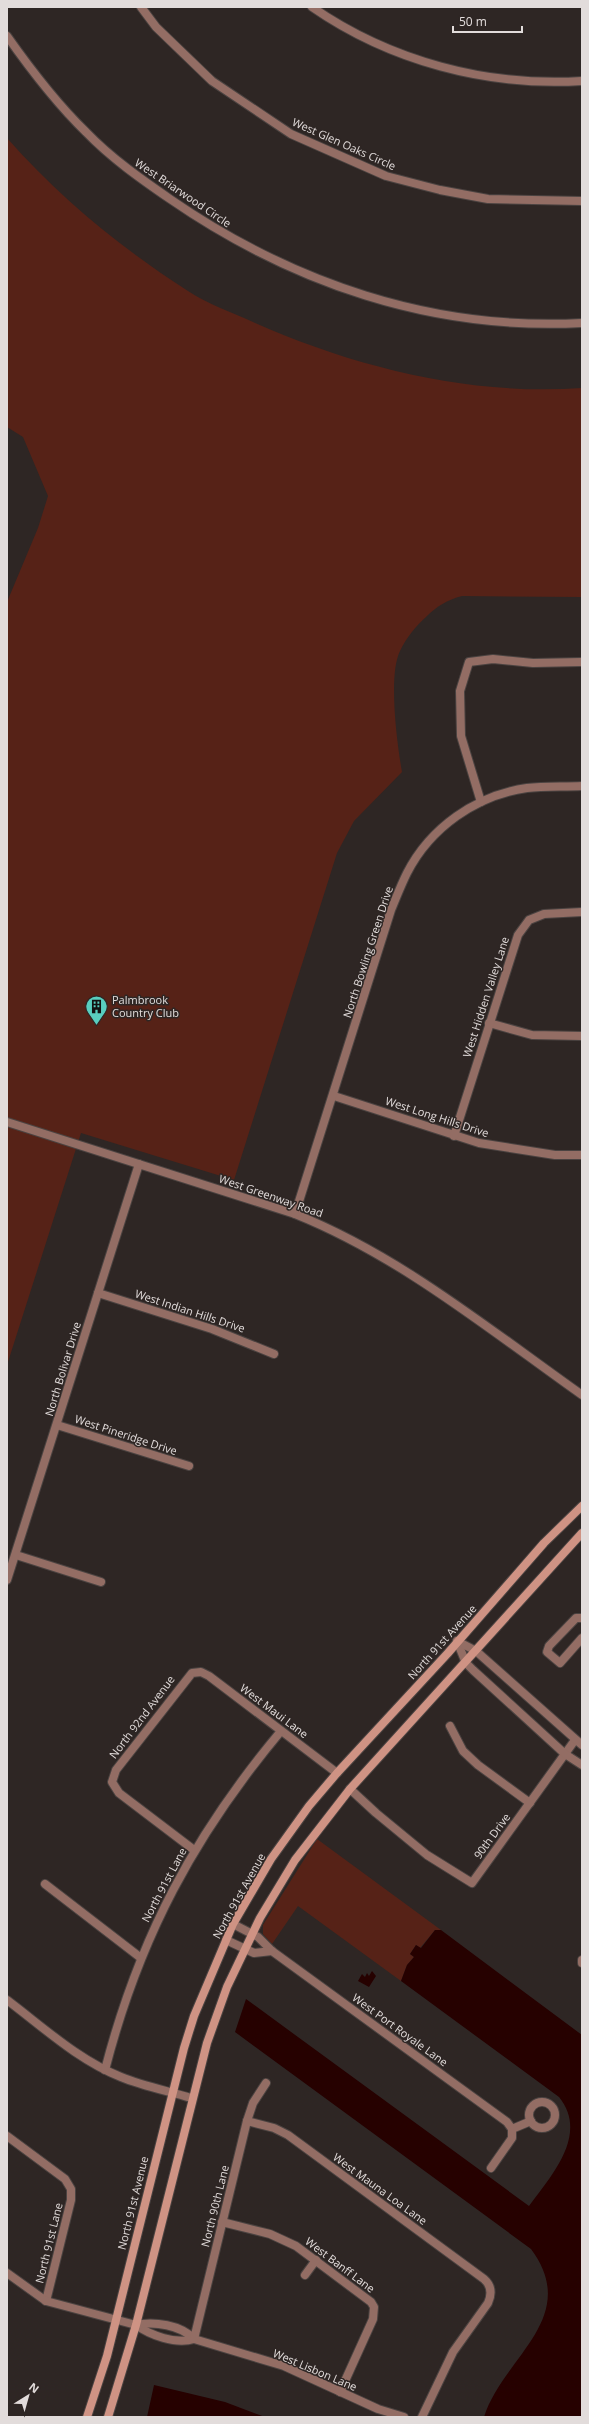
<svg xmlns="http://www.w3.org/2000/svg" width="589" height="2424" font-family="'Open Sans',sans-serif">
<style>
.green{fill:#562217}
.water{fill:#260100}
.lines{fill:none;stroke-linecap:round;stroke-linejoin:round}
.minor-casing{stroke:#4b4341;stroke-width:10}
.tertiary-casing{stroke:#4b4341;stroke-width:10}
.secondary-casing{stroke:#4b4341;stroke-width:10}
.minor{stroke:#936d64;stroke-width:8}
.tertiary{stroke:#936d64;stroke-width:8}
.secondary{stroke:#cf9384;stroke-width:8}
.labels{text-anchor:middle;stroke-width:3;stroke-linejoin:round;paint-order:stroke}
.street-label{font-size:11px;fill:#e2dcdb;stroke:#2e2624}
.poi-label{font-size:11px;fill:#e2dcdb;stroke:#2e2624;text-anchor:start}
</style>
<rect width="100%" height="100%" fill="#2e2624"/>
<g class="green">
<path d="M7 138C60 198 121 248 188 291 208 304 231 312 253 322 354 367 470 396 582 388V597L462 596C447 600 437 606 426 617 416 626 406 638 400 651 388 675 397 744 402 772L354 821 337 853 234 1180 81 1133 7 1365V602L38 528 48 496 23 437 7 427Z"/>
<path d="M317 1839 441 1930H435L420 1948 416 1945 410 1954 414 1957 407 1965 401 1981 298 1906 272 1944 263 1934V1925Z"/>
</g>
<g class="water">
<path d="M435 1930H441L582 2035V2417H484C503 2357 582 2318 531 2249L235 2032 246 1999 529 2206C552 2175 589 2134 559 2097L401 1981 407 1965 414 1957 410 1954 416 1945 421 1948Z"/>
<path d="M372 1971 376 1976 369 1987 358 1981 362 1974 365 1977 367 1973 369 1976Z"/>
<path d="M154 2385 225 2402 265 2417H147Z"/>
</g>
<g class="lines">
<defs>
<g id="minor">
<path d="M141 7 156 27 212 81 291 134 386 176 440 190 488 199 582 201"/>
<path d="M312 7C390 61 487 87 582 81"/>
<path d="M7 36C31 70 56 103 86 132 111 158 141 179 170 199 292 283 432 331 582 323"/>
<path d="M481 802 461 736 460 691 469 662 493 659 533 663 582 662"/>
<path d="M489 1023 532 1035 582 1036"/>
<path d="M334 1096 479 1143 555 1155H582"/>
<path d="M454 1136 518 935 529 920 544 914 582 912"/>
<path d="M98 1293 212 1329 274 1354"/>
<path d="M57 1425 189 1466"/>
<path d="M16 1555 101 1582"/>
<path d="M7 1580 139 1164"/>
<path d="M582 1618H576L549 1646 547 1652 560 1663 582 1638"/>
<path d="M450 1726 463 1751 478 1765 530 1803"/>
<path d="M350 1789 376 1813 427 1855 472 1883 575 1740"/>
<path d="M194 1850 119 1793 112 1782 116 1770 192 1673 201 1672 209 1676 337 1773"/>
<path d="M45 1884 141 1958"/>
<path d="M233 1924 258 1937 272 1951 507 2122 512 2129"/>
<path d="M226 1940 254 1953 272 1951"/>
<path d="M582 1960V1963"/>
<path d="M7 2000C43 2027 78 2060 121 2077 143 2086 168 2091 191 2098"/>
<path d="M105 2070C139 1938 194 1835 281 1731"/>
<circle cx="542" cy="2115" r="13"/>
<path d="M247 2121 274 2128 288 2135 484 2279C492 2286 492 2294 488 2303L453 2352 422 2417"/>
<path d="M7 2136 65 2179 71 2189V2200L46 2301"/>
<path d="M491 2168 512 2138V2129L531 2121"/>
<path d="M222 2222 270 2234 296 2246 371 2302 374 2307 373 2319 340 2392"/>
<path d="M7 2273 46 2301 136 2325C150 2335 176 2345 194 2339"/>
<path d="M305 2275 316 2260"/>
<path d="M136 2325C154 2321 181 2325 194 2339L284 2366 378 2409 404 2417"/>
<path d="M194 2339 247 2121 253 2103 266 2083"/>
</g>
<g id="tertiary">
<path d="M7 1122 295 1214C400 1256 490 1330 582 1395"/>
<path d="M295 1214 391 910C396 898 401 885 407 873 430 828 476 795 527 788 545 786 564 787 582 786"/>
<path d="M457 1641 466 1663 473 1670 565 1754 582 1765"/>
<path d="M457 1641 476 1651 582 1745"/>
</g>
<g id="secondary">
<path d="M87 2417 107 2356 184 2048 194 2016 233 1924 271 1859 309 1806 337 1773 448 1653 544 1543 582 1506"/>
<path d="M108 2417 136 2325 207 2043 227 1987 260 1918 295 1860 350 1789 582 1533"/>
</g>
</defs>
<use href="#minor" class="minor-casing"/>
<use href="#tertiary" class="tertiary-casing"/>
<use href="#secondary" class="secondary-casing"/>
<use href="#minor" class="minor"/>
<use href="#tertiary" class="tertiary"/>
<use href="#secondary" class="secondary"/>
</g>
<defs>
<symbol id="building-pin" viewBox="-11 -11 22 30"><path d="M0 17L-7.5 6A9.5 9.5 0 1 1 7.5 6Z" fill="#59cebf" stroke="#2e2624"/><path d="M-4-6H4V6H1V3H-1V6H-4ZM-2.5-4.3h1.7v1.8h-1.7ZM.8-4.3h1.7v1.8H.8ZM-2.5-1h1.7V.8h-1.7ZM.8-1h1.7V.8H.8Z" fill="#111"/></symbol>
</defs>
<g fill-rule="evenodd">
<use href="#building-pin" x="84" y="994" width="25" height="34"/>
</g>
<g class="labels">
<g class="street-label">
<text transform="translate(344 144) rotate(24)" y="4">West Glen Oaks Circle</text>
<text transform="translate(183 193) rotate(34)" y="4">West Briarwood Circle</text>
<text transform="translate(368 952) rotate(-72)" y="4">North Bowling Green Drive</text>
<text transform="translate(486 997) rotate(-72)" y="4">West Hidden Valley Lane</text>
<text transform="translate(437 1117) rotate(18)" y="4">West Long Hills Drive</text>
<text transform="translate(271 1196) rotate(19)" y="4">West Greenway Road</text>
<text transform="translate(190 1311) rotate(18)" y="4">West Indian Hills Drive</text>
<text transform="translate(63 1369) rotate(-73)" y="4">North Bolivar Drive</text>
<text transform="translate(126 1435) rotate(18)" y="4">West Pineridge Drive</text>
<text transform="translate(442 1642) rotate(-48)" y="4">North 91st Avenue</text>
<text transform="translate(274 1711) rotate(37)" y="4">West Maui Lane</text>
<text transform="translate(142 1717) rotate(-53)" y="4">North 92nd Avenue</text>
<text transform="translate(492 1836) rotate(-54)" y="4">90th Drive</text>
<text transform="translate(164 1885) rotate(-62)" y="4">North 91st Lane</text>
<text transform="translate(239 1896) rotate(-61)" y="4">North 91st Avenue</text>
<text transform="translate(400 2030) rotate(36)" y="4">West Port Royale Lane</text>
<text transform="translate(380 2189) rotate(36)" y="4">West Mauna Loa Lane</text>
<text transform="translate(133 2203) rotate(-76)" y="4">North 91st Avenue</text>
<text transform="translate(215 2206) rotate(-76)" y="4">North 90th Lane</text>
<text transform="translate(49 2243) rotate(-76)" y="4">North 91st Lane</text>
<text transform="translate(340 2265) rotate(37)" y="4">West Banff Lane</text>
<text transform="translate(315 2370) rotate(23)" y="4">West Lisbon Lane</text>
</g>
<g class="poi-label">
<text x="112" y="1004">Palmbrook<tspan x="112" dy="13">Country Club</tspan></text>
</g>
</g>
<rect width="589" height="2424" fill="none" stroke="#e2dcdb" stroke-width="16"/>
<g transform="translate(28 2396) rotate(37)" stroke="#2e2624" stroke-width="3" paint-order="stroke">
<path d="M0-3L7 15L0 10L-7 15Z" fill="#e2dcdb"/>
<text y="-6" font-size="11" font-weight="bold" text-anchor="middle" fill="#e2dcdb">N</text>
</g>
<path d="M453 26v6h69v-6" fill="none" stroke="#e2dcdb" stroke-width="2"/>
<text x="459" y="26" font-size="12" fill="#e2dcdb" stroke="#2e2624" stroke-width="3" paint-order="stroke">50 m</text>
</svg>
